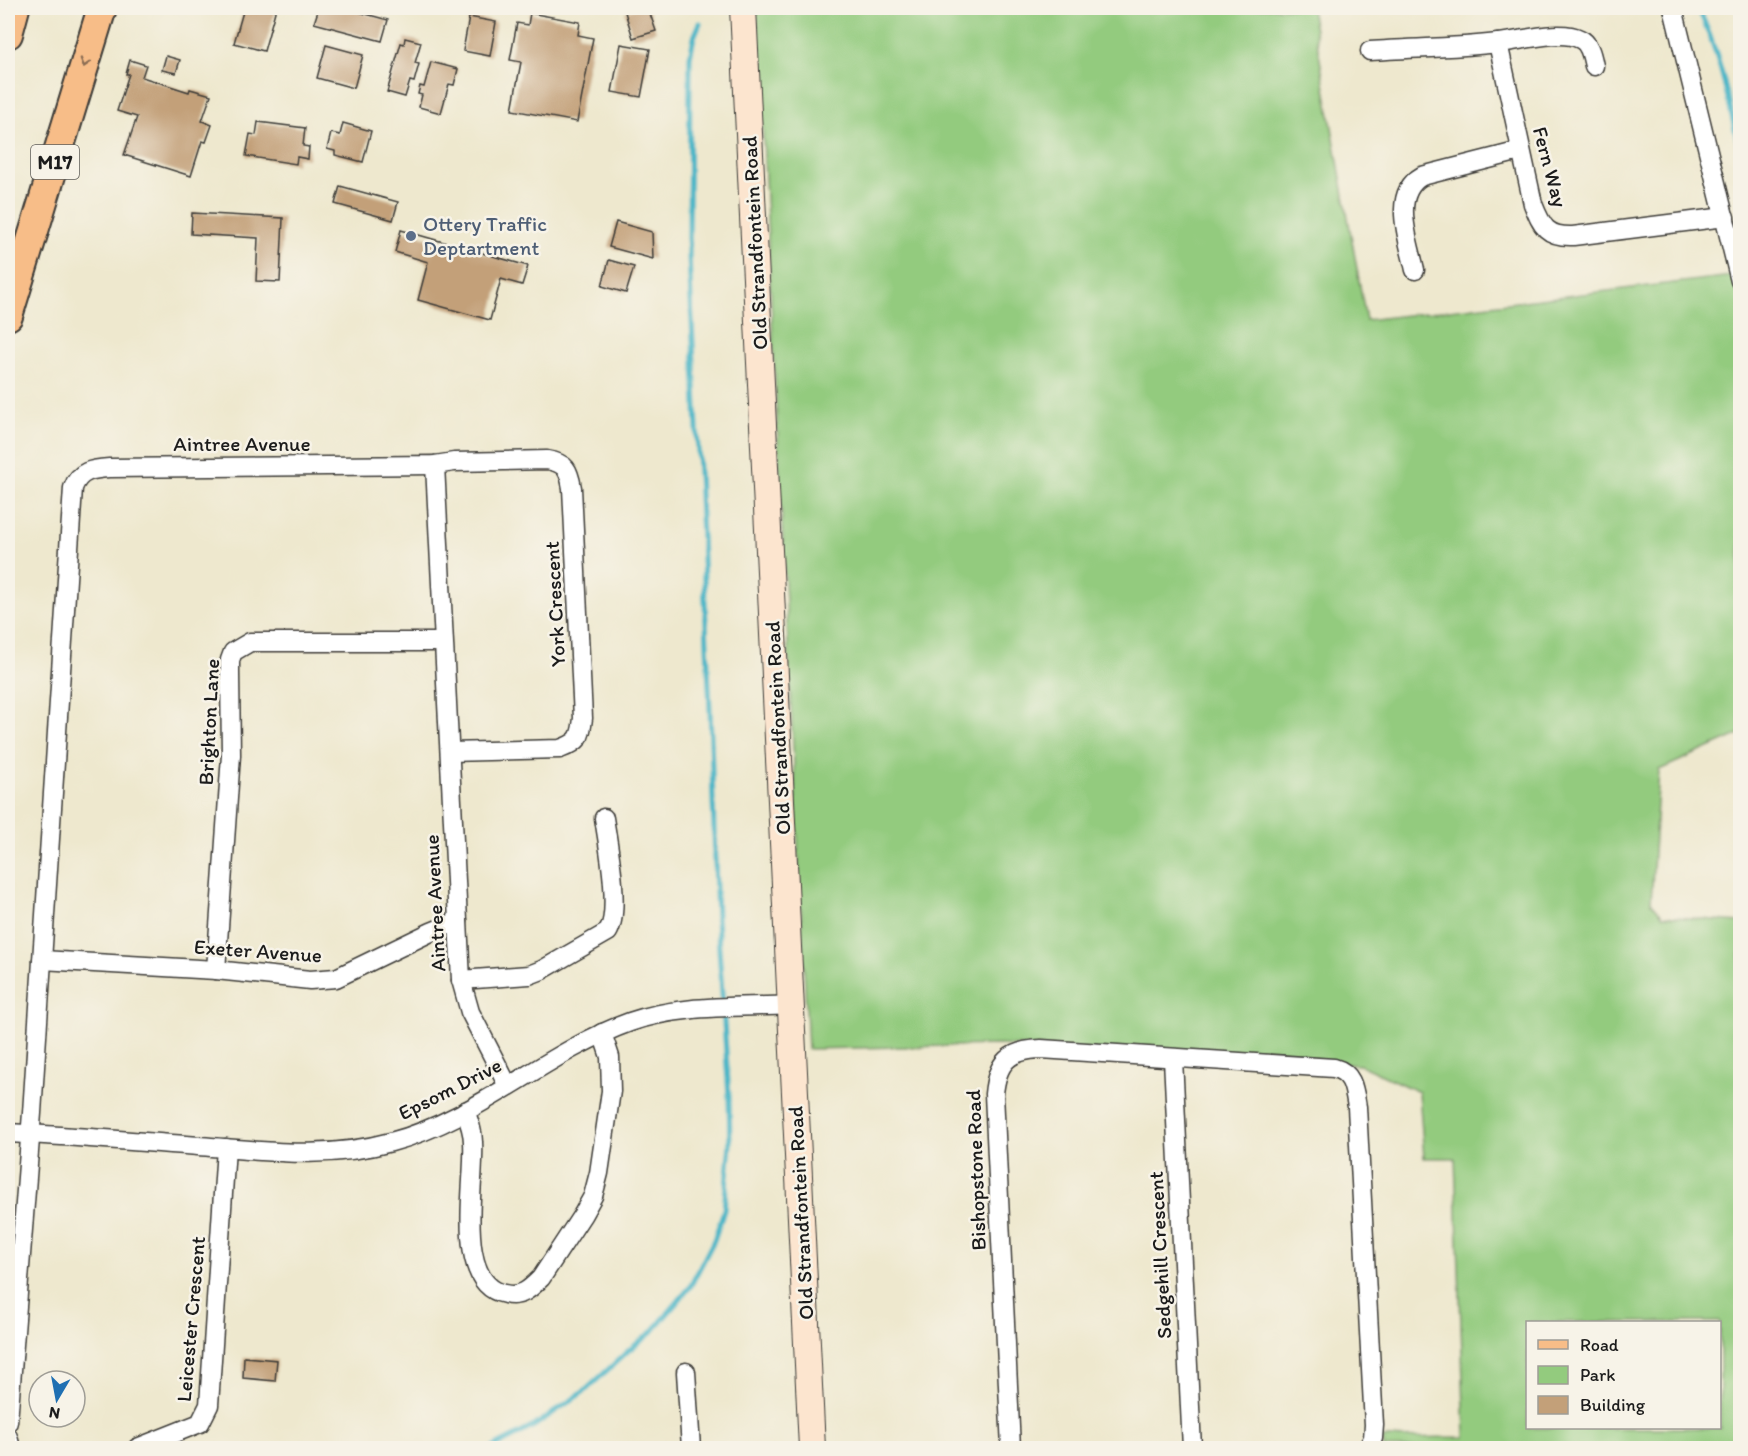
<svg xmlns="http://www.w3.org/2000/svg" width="1748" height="1456" font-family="Itim,sans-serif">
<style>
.green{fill:#93cb7e;stroke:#58744d;stroke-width:1.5;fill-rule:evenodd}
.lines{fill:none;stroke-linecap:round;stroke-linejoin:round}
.stream{stroke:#4ab6c7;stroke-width:5}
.building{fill:#c3a079}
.street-casing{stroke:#3c3b37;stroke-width:21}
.secondary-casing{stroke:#3c3b37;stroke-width:28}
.primary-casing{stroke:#3c3b37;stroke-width:32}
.street{stroke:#fff;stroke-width:18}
.secondary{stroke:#fce5cf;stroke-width:26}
.primary{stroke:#f7bd88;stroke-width:28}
.oneway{stroke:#8a6c52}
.service-dot{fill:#5c6f8a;stroke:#f7f3e8;stroke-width:2}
.labels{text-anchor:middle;stroke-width:5;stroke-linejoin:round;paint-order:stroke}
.shield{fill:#f7f3e8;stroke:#5e5c59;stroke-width:1.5}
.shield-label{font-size:20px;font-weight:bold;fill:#1c1c1c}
.street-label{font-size:21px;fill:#1c1c1c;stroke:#f7f3e8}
.service-label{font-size:21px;fill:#4e5e75;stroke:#f7f3e8;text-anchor:start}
</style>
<rect width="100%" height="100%" fill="#f7f3e8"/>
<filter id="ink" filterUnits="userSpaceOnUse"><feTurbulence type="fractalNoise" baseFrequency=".0167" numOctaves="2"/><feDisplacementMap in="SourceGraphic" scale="12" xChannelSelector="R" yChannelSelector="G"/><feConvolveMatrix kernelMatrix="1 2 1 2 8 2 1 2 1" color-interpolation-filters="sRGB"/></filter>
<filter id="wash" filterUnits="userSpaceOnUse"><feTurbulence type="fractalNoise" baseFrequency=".008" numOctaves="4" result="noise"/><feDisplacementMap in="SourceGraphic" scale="24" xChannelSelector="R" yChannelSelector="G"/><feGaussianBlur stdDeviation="1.35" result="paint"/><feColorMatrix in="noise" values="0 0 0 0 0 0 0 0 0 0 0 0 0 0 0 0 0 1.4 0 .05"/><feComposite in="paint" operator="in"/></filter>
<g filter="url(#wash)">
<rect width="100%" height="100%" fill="#eee8ce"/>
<path class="green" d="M763 8H1311L1366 320 1740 275V734L1659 770 1651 902 1663 916 1740 922V1448H1384L1383 1438 1465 1437 1455 1158H1424L1419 1092 1360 1065 999 1045 808 1049 757 15ZM1528 1322H1720V1428H1528Z"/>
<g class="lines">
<g class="stream">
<path d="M1698 8C1720 53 1729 103 1740 152"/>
<path d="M492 1448 534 1426 586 1390 629 1350 652 1332 690 1287 714 1240 724 1210 730 1144 729 1096 717 919 710 709 689 256 690 57 694 37 700 23"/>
</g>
</g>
<g id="blocks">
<g class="building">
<path d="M244 8H276L264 51 234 43Z"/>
<path d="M319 8H351V10L388 20 382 41 314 23Z"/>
<path d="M639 8H648L656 31 633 38 625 12Z"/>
<path d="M530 13 580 22 578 35 593 38 577 122 512 110 521 62 510 60 517 23 528 25Z"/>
<path d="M469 17 496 22 490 56 463 51Z"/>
<path d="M405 38 421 42 415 63 419 64 414 82 410 81 405 97 387 92 401 43 404 44Z"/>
<path d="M621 44 650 49 641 97 612 92Z"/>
<path d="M326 45 363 55 354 88 317 78Z"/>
<path d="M166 56 180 60 176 73 162 70Z"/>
<path d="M130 60 146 65 142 77 189 92 190 89 211 95 202 121 212 125 206 142 202 141 191 176 124 155 137 117 117 111 129 74H126Z"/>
<path d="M431 62 458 69 454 85 449 84 441 113 419 107 422 95 418 94 420 86 424 87Z"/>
<path d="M258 122 305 128 303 146 309 147 308 159 297 157 296 164 246 156 250 134 256 135Z"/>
<path d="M343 123 371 131 363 162 335 155V151L327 149 331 133 340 135Z"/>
<path d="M340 186 398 202 393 220 335 204Z"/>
<path d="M192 213 283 218 280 282 256 281 258 238 191 234Z"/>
<path d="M616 222 652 232 653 259 609 247Z"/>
<path d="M401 230 528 266 522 285 501 279 490 320 418 300 428 262 395 252Z"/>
<path d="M609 260 634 267 626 293 602 286Z"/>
<path d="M244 1357 277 1360 275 1381 243 1378Z"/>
</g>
</g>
</g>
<g filter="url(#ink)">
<use href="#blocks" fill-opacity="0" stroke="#3c3b37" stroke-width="1.5"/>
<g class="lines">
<defs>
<g id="street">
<path d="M1673 8 1740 281"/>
<path d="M1498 43 1533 204C1542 227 1547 237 1573 236L1725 217"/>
<path d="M1370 51C1413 48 1456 48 1498 43 1520 41 1561 29 1580 39 1590 43 1592 57 1594 66"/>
<path d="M1415 270C1409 241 1390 194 1422 176L1520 151"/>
<path d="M435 465 461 980 470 1012 508 1086"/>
<path d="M42 960 216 970 310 980 336 978 431 932 458 921"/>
<path d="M216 970 231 755 230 673V660L233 652 250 642H443"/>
<path d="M461 980 529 975 542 970 608 932C621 911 608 844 604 818"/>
<path d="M1173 1059 1192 1448"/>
<path d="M465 1111C469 1121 473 1131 473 1142 476 1181 453 1284 505 1294 521 1298 530 1289 541 1278L583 1214 593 1196 599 1173 611 1091 610 1057 602 1033"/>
<path d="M8 1133C75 1136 143 1142 211 1147 274 1152 329 1159 391 1142 478 1119 546 1052 630 1022 681 1004 737 1008 791 1005"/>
<path d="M686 1372 691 1448"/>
<path d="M8 1422 32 1113 73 488C79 471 92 469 109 468L435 465 454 462 547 460C566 463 569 470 572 488L583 718C581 738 579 742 560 749L450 752"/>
<path d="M8 1437 11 1448"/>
<path d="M137 1448 200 1423 209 1405 226 1148"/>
<path d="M1011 1448 994 1094C997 1062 1009 1050 1041 1049L1334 1068C1353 1073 1354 1089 1357 1107L1374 1425 1373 1438 1368 1448"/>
</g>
<path id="secondary" d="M743 8 812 1448"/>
<g id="primary">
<path d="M8 34 15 8"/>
<path d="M8 316 102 8"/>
</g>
</defs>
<use href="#street" class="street-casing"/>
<use href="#secondary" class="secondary-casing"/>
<use href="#primary" class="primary-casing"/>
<use href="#street" class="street"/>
<use href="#secondary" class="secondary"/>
<use href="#primary" class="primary"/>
</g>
<defs><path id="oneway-chevron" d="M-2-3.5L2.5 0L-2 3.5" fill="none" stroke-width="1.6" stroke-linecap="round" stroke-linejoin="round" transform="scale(1.5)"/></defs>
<use class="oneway" href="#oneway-chevron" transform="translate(85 63) rotate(107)"/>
</g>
<circle class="service-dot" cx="411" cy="236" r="6"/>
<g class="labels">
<rect class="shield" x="31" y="145" width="48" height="34" rx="4.5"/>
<g class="shield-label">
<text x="55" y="169">M17</text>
</g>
<g class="street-label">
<text transform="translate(1550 167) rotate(75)" y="7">Fern Way</text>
<text transform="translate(755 243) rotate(-93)" y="7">Old Strandfontein Road</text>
<text x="242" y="451">Aintree Avenue</text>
<text transform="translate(555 604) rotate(-93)" y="7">York Crescent</text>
<text transform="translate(209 722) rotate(-87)" y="7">Brighton Lane</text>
<text transform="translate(778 728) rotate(-93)" y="7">Old Strandfontein Road</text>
<text transform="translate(435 903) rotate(-93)" y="7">Aintree Avenue</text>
<text transform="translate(258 951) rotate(4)" y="7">Exeter Avenue</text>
<text transform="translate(450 1089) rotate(-27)" y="7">Epsom Drive</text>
<text transform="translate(976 1170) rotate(-92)" y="7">Bishopstone Road</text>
<text transform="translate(801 1213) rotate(-93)" y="7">Old Strandfontein Road</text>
<text transform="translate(1160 1255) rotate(-93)" y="7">Sedgehill Crescent</text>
<text transform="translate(191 1319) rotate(-85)" y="7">Leicester Crescent</text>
</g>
<g class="service-label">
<text x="423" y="231">Ottery Traffic<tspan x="423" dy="24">Deptartment</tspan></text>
</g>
</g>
<rect width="1748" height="1456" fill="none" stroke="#f7f3e8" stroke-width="30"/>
<rect x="1526" y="1321" width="195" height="108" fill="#f7f3e8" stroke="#9f9d96" stroke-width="1.5"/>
<rect x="1538" y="1340" width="30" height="9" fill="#f7bd88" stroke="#9f9d96" stroke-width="1.5"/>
<text x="1580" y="1351" font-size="18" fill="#1c1c1c">Road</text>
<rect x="1538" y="1366" width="30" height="18" fill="#93cb7e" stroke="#9f9d96" stroke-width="1.5"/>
<text x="1580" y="1381" font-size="18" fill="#1c1c1c">Park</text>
<rect x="1538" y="1396" width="30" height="18" fill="#c3a079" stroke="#9f9d96" stroke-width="1.5"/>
<text x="1580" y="1411" font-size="18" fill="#1c1c1c">Building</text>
<g transform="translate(57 1399) rotate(190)"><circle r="28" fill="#f7f3e8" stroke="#9f9d96" stroke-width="1.5"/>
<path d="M0-4.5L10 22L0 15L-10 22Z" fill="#1f6fb2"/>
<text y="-9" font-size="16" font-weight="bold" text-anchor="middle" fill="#1c1c1c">N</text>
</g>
</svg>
